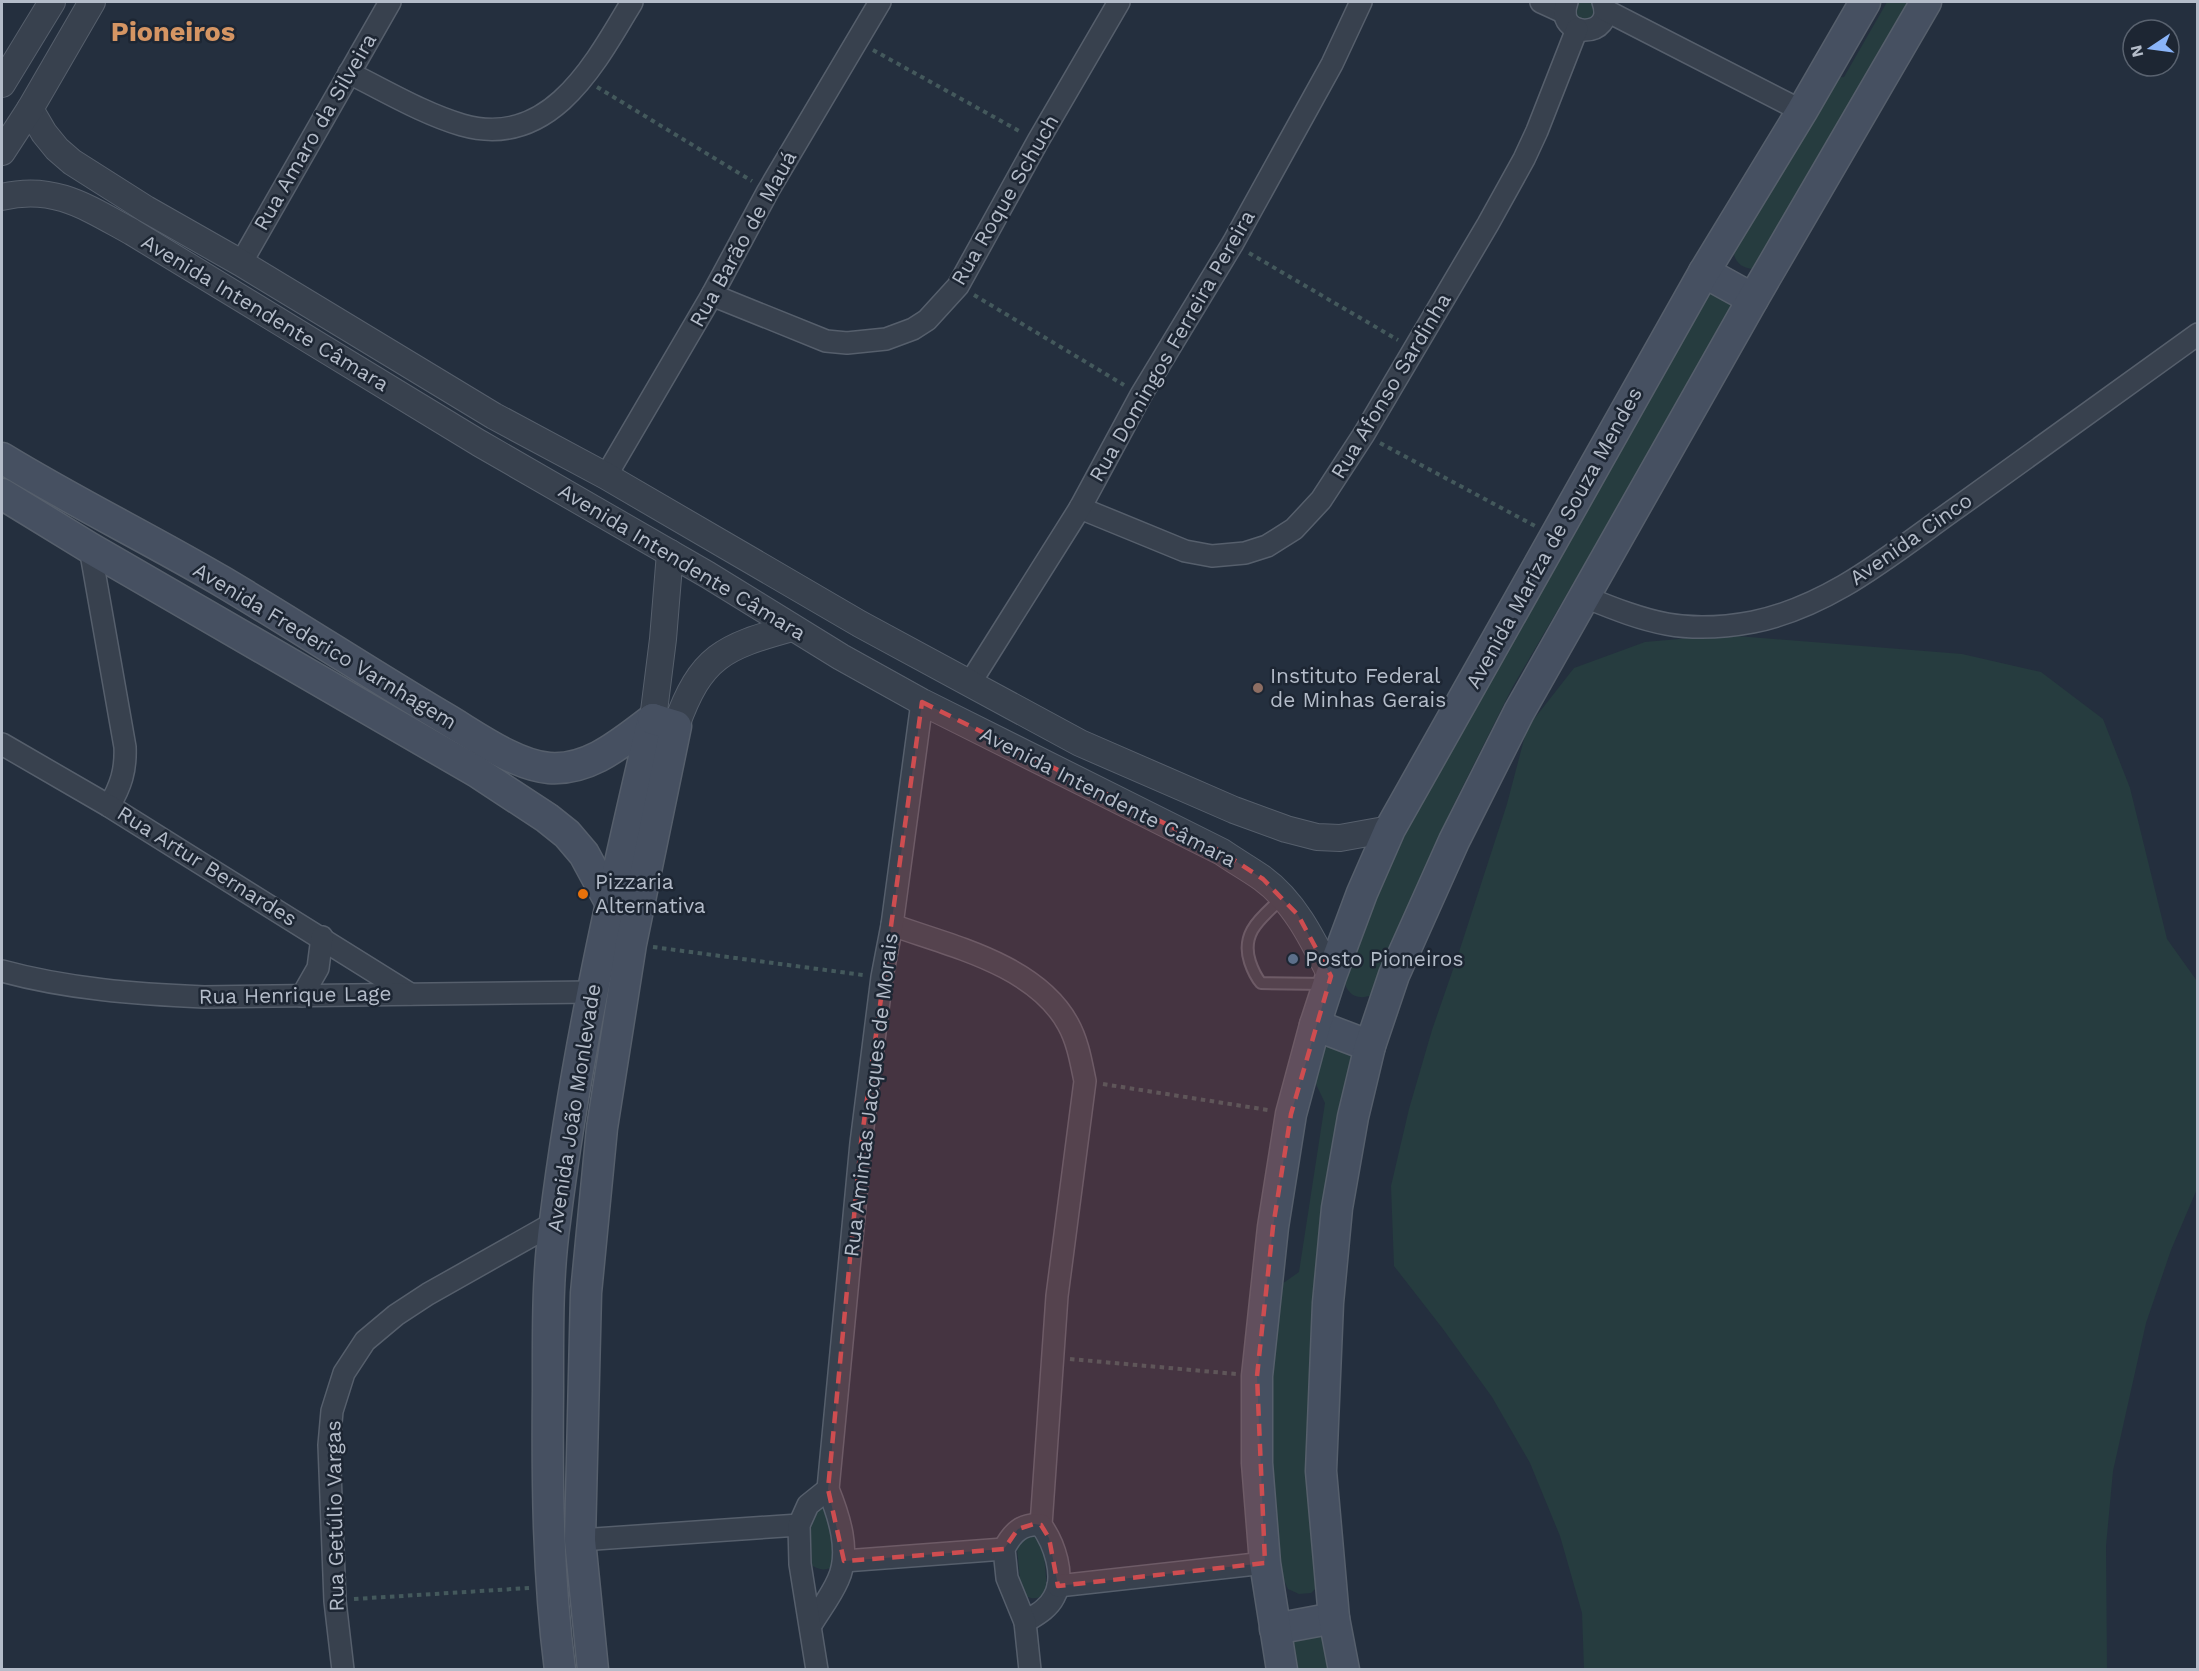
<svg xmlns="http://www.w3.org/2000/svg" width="2199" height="1671" font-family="'Work Sans',sans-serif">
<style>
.grass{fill:#263c3f}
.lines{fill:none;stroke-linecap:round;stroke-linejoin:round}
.service-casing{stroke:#565f6c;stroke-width:14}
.minor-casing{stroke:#565f6c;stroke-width:24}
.tertiary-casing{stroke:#565f6c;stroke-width:28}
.secondary-casing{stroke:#565f6c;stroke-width:33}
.path{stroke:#44595c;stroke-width:4;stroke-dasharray:4.5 4.5;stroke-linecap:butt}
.service{stroke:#38414e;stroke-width:10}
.minor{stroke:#38414e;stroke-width:21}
.tertiary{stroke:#38414e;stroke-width:26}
.secondary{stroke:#465061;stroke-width:30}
.marked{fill:#ce4d50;fill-opacity:0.2;stroke:#ce4d50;stroke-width:4.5;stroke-dasharray:12 8;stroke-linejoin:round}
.education-dot{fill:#8d6e63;stroke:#1d2633;stroke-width:2}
.food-dot{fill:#e8710a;stroke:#1d2633;stroke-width:2}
.service-dot{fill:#5c6f8a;stroke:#1d2633;stroke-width:2}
.labels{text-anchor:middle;stroke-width:5;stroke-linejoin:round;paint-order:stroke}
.street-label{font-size:21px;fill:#b4bcc9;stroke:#1d2633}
.poi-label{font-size:21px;fill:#b4bcc9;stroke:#1d2633;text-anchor:start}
.district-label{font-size:27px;font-weight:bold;fill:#d59563;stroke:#1d2633}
</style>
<rect width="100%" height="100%" fill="#242f3e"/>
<g class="grass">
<path d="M1570 2H1593L1595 14 1585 24 1567 8Z"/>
<path d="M1887 2H1911L1755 269C1742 269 1734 262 1733 249L1830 78 1844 77Z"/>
<path d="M1713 291 1736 305 1512 688 1451 810 1372 995C1357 1001 1346 994 1344 979L1375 892 1420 794 1708 294Z"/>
<path d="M1724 635 1962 654 2041 672 2103 719 2130 788 2167 939 2197 981V1189L2171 1250 2146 1323 2113 1471 2106 1546 2107 1669H1584L1582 1613 1560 1536 1530 1463 1492 1397 1443 1329 1394 1266 1391 1186 1409 1109 1432 1030 1458 955 1507 804 1527 728 1574 668 1645 642Z"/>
<path d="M1323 1044 1356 1051 1320 1584 1311 1593 1299 1594 1288 1589 1280 1572 1272 1476 1271 1374 1282 1284 1299 1272 1325 1103 1313 1078Z"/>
<path d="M828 1499 836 1565C827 1571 819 1571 810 1564L807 1505Z"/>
<path d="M1042 1530 1047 1589C1041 1601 1028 1601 1021 1591L1016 1537Z"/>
<path d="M1324 1633 1335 1669H1298L1293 1639Z"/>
</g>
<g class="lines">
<defs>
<path id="service" d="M1283 897C1263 917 1240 931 1250 962 1253 971 1255 976 1261 983L1326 984"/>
<g id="minor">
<path d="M1541 2 1565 13"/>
<path d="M1567 2C1553 40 1617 39 1603 2"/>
<path d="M1605 10 1802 111"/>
<path d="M349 73C386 91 422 113 462 125 550 150 595 64 632 2"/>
<path d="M241 263 390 2"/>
<path d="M712 295 826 341 847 343 886 339 913 329 927 320 958 286 1038 141 1119 2"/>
<path d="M606 476 712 295 768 191 880 2"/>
<path d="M1080 508 1185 551 1212 556 1245 553 1267 546 1294 529 1321 500 1364 434 1488 224 1524 159 1537 131 1577 29"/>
<path d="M90 548 125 747C126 770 121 786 109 806"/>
<path d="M1585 597C1649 623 1684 635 1753 622 1832 606 1894 552 1958 507 2038 450 2118 392 2198 334"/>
<path d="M970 683 1080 508 1141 395 1233 243 1332 64 1361 2"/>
<path d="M2 744 109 806 410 994"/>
<path d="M892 925C951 946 1036 965 1068 1024 1078 1042 1081 1062 1085 1081L1057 1296 1041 1525C1054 1543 1066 1576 1054 1597 1048 1609 1036 1615 1025 1622"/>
<path d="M2 971C68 989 136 994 204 997L591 992"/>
<path d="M302 996 318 968 322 937"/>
<path d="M580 1540 799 1525"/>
<path d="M844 1561 1004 1549"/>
<path d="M1058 1586 1265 1563"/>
<path d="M811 1625C820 1610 831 1596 838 1580 851 1552 839 1516 828 1489L861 1143 882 977 892 925 922 702"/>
<path d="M343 1670 335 1601 329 1445 332 1411 344 1373 365 1341 396 1315 428 1294 554 1223"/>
<path d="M817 1670 800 1564 799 1525 808 1505 828 1489"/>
<path d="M1030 1670 1025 1622 1007 1578 1004 1549C1012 1533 1022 1523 1041 1525"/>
</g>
<g id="tertiary">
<path d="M2 84 52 2"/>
<path d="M30 109 44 133 57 149 72 162 146 209 241 263 494 416 606 476 860 624 1080 743 1234 810 1286 829 1317 837 1340 838 1390 829"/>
<path d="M2 152 30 109 92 2"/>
<path d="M2 197C54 184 88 208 132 232L479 443 708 575 841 657 922 702 1222 852C1235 861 1249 869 1262 878 1295 902 1313 940 1331 976"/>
<path d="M653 719 663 639 670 553"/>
<path d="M676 726C701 656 723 647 792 628"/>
</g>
<g id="secondary">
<path d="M1704 272 1753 299"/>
<path d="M2 458C74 502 150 539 223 582 297 626 369 673 443 717 474 735 514 765 549 768 590 771 622 742 653 719"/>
<path d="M2 494 90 548 477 772 547 818 567 834 584 854 610 902"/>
<path d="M1315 1025 1370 1046"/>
<path d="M1275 1629 1334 1618"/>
<path d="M560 1670C548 1577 547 1483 548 1390 548 1334 547 1276 555 1221 576 1051 614 885 653 719"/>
<path d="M593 1670 580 1540 586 1293 602 1128 631 944 676 726 653 719"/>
<path d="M1282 1670 1265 1563 1257 1463V1376L1273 1227 1291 1114 1315 1025 1331 976 1362 893 1390 829 1704 272 1802 111 1865 2"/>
<path d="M1344 1670 1334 1618 1321 1471 1328 1303 1337 1208 1353 1117 1370 1046 1394 975 1454 841 1519 712 1753 299 1926 2"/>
</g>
</defs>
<use href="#service" class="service-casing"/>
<use href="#minor" class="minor-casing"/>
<use href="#tertiary" class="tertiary-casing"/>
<use href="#secondary" class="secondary-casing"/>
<g class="path">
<path d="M873 50 1021 132"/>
<path d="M597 87 752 181"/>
<path d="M1249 253 1398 340"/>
<path d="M974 295 1124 385"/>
<path d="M1380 443 1535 526"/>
<path d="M653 947 863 975"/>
<path d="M1103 1084 1268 1110"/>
<path d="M1070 1359 1236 1374"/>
<path d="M354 1599 529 1588"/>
</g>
<use href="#service" class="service"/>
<use href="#minor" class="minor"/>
<use href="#tertiary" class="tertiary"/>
<use href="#secondary" class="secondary"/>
</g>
<path class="marked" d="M922 702 1222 852 1263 879 1298 915 1331 976 1291 1114 1273 1227 1257 1376 1265 1563 1058 1586 1049 1538 1041 1525 1034 1524 1018 1529 1004 1549 844 1561 828 1489 861 1143Z"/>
<circle class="education-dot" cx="1258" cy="688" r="6"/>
<circle class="food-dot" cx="583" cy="894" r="6"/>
<circle class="service-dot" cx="1293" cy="959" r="6"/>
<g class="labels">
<g class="street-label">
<text transform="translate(315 132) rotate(-60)" y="7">Rua Amaro da Silveira</text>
<text transform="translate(1005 200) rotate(-60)" y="7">Rua Roque Schuch</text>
<text transform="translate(743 239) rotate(-61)" y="7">Rua Barão de Mauá</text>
<text transform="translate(265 313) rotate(31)" y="7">Avenida Intendente Câmara</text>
<text transform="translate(1172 346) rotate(-60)" y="7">Rua Domingos Ferreira Pereira</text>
<text transform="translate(1391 386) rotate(-59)" y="7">Rua Afonso Sardinha</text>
<text transform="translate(1554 538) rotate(-61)" y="7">Avenida Mariza de Souza Mendes</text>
<text transform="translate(1911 539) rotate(-35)" y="7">Avenida Cinco</text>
<text transform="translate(682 562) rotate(31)" y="7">Avenida Intendente Câmara</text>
<text transform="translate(325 646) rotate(31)" y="7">Avenida Frederico Varnhagem</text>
<text transform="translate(1108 797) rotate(27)" y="7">Avenida Intendente Câmara</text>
<text transform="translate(207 866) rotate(32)" y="7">Rua Artur Bernardes</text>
<text transform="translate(295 995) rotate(-1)" y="7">Rua Henrique Lage</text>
<text transform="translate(871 1095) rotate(-83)" y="7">Rua Amintas Jacques de Morais</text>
<text transform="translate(574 1108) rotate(-81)" y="7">Avenida João Monlevade</text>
<text transform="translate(335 1516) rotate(-91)" y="7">Rua Getúlio Vargas</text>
</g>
<g class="poi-label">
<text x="1270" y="683">Instituto Federal<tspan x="1270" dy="24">de Minhas Gerais</tspan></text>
<text x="595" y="889">Pizzaria<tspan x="595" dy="24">Alternativa</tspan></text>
<text x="1305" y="966">Posto Pioneiros</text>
</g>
<g class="district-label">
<text x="173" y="41">Pioneiros</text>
</g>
</g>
<rect width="2199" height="1671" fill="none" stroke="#b4bcc9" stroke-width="6"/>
<g transform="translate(2151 48) rotate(257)"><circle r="28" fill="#1d2633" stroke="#59626f" stroke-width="1.5"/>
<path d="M0-4.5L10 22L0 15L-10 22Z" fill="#8ab4f8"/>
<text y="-9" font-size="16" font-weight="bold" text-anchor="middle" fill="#b4bcc9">N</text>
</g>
</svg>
